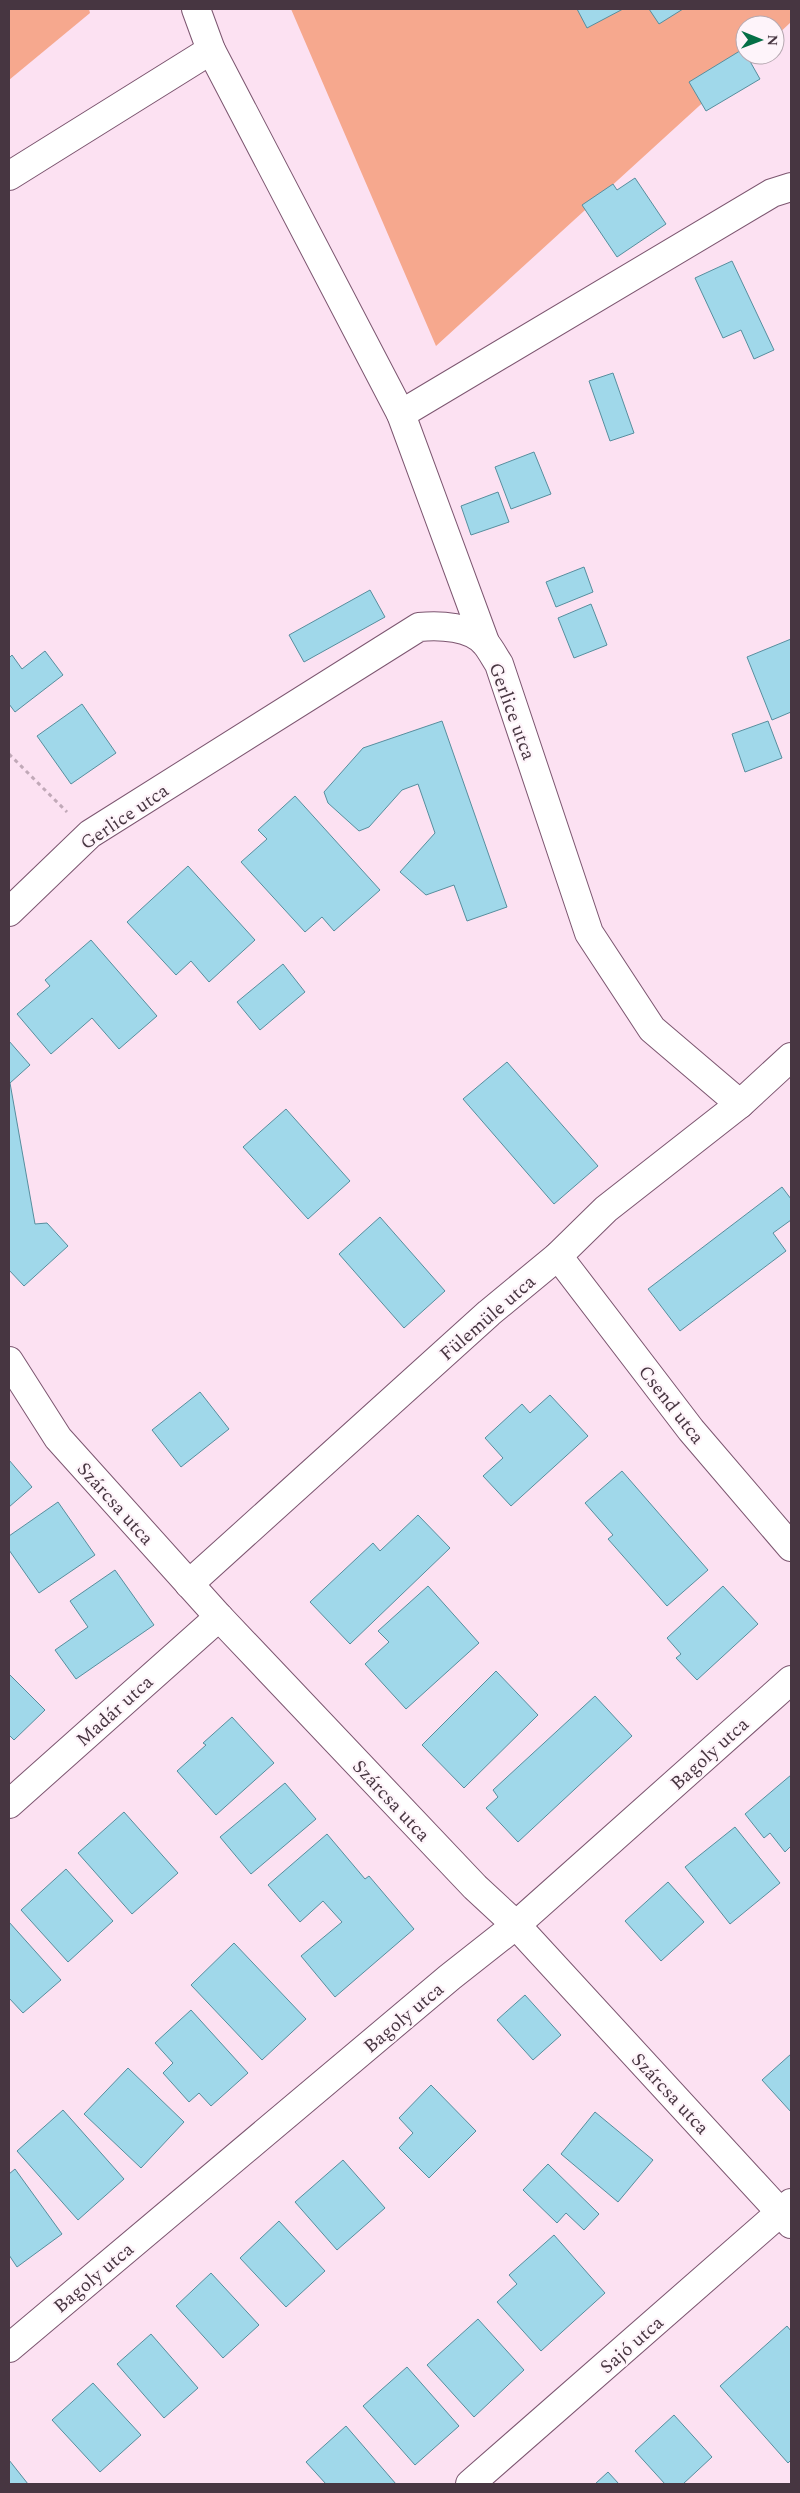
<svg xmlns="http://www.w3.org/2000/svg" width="800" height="2493" font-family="Spectral,serif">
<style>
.garden{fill:#f6a88e}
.building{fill:#a0d8ea;stroke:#578e9e}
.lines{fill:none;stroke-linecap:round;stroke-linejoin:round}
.minor-casing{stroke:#7c5670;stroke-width:30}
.path{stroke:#c1a9b8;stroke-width:3;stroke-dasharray:4 4;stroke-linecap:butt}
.minor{stroke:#fff;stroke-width:28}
.labels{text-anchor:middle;stroke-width:4.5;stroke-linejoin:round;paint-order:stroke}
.street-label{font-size:19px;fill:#473641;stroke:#fef4fa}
</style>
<rect width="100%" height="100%" fill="#fce1f2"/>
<g class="garden">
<path d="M9 9H89L90 13 9 80Z"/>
<path d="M291 9H791V22L775 37V25H745V55H755L436 346Z"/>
</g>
<g class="building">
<path d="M577 9H623L587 28Z"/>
<path d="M649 9H683L659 24Z"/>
<path d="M743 49 760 79 706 111 689 82Z"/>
<path d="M635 178 666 224 617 257 582 205 613 184 617 190Z"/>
<path d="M732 261 774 350 754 359 741 330 723 338 695 278Z"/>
<path d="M613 373 634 433 610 441 589 381Z"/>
<path d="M534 452 551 494 511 509 495 467Z"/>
<path d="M498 492 509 522 471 535 461 506Z"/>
<path d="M584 567 593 592 556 607 546 582Z"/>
<path d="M370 590 385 617 304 662 289 635Z"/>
<path d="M591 604 607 645 574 658 558 618Z"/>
<path d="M791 639V712L772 720 747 657Z"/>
<path d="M45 651 63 675 15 712 9 704V658L12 655 22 669Z"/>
<path d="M82 704 116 753 71 784 37 736Z"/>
<path d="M442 721 507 907 467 921 454 885 426 895 400 872 435 833 418 784 402 790 369 827 359 831 328 803 324 792 363 748Z"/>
<path d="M768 721 782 758 745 772 732 734Z"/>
<path d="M295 796 380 890 334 931 322 917 305 932 241 862 267 839 258 830Z"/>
<path d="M188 866 255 940 209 982 191 961 176 975 127 922Z"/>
<path d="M91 940 157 1016 119 1049 92 1018 51 1054 17 1014 50 986 45 980Z"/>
<path d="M283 964 305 992 260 1030 237 1002Z"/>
<path d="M9 1041 30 1065 10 1083 35 1224 47 1223 68 1246 24 1286 9 1270Z"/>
<path d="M507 1062 598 1166 554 1204 463 1099Z"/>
<path d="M286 1109 350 1181 308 1219 243 1147Z"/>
<path d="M782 1187 791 1199V1220L773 1233 786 1251 680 1331 648 1289Z"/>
<path d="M380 1217 445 1291 404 1328 339 1254Z"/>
<path d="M200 1392 229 1429 181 1467 152 1430Z"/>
<path d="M550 1395 588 1436 511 1506 483 1476 503 1458 485 1438 522 1404 530 1413Z"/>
<path d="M9 1460 32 1487 9 1507Z"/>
<path d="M622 1471 708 1570 667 1606 608 1539 613 1535 585 1503Z"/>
<path d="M58 1502 95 1555 39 1593 9 1550V1536Z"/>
<path d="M418 1515 450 1548 350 1644 310 1602 373 1543 380 1551Z"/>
<path d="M115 1570 154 1625 76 1679 55 1650 88 1627 70 1601Z"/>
<path d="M428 1586 479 1643 406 1709 365 1664 389 1642 378 1631Z"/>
<path d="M723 1586 758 1624 697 1680 676 1658 681 1654 667 1638Z"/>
<path d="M496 1671 538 1715 464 1788 422 1745Z"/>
<path d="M9 1674 45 1710 14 1740 9 1735Z"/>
<path d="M595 1696 632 1736 518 1842 486 1808 498 1797 493 1790Z"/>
<path d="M232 1717 274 1763 216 1815 177 1771 206 1745 203 1743Z"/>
<path d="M791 1775V1846L785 1852 770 1833 764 1838 745 1814Z"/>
<path d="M285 1783 316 1819 251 1874 220 1837Z"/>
<path d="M124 1812 178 1873 132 1914 78 1853Z"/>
<path d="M735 1827 780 1883 730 1924 685 1867Z"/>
<path d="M327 1834 365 1879 369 1876 414 1929 335 1997 301 1956 342 1922 323 1901 300 1922 268 1885Z"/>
<path d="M66 1869 113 1921 68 1962 21 1910Z"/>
<path d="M668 1882 704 1922 661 1961 625 1921Z"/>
<path d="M9 1922 61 1980 23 2013 9 1998Z"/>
<path d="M234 1943 306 2019 262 2060 191 1985Z"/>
<path d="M525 1995 561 2035 533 2060 497 2020Z"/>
<path d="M191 2010 248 2073 211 2106 199 2093 189 2102 163 2073 173 2063 155 2043Z"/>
<path d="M791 2054V2112L762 2080Z"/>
<path d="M128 2068 184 2122 141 2168 84 2114Z"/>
<path d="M431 2085 476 2131 429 2178 399 2148 413 2133 399 2118Z"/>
<path d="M63 2110 124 2179 78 2220 17 2151Z"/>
<path d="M595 2112 653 2160 618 2202 561 2154Z"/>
<path d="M343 2160 385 2208 337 2250 295 2202Z"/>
<path d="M548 2164 599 2214 584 2230 566 2213 557 2223 523 2190Z"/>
<path d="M15 2169 62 2234 17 2267 9 2255V2174Z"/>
<path d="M279 2221 325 2271 286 2307 240 2258Z"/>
<path d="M554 2235 605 2293 541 2351 497 2302 517 2284 509 2275Z"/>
<path d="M211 2273 259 2325 223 2358 176 2306Z"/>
<path d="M478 2319 524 2370 474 2417 427 2365Z"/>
<path d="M787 2326 791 2331V2460L788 2463 720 2386Z"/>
<path d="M151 2334 198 2388 164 2418 117 2364Z"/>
<path d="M407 2367 459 2426 415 2465 363 2406Z"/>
<path d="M93 2383 141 2435 100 2472 52 2420Z"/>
<path d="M674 2415 712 2457 683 2484H665L635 2451Z"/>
<path d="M346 2426 396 2484H326L306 2462Z"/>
<path d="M9 2460 28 2484H9Z"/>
<path d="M608 2472 619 2484H595Z"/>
</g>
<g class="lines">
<defs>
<g id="minor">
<path d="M196 9 211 50 401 414 485 642"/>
<path d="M9 176 211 50"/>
<path d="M401 414 772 193 791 187"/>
<path d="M9 912 90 834 419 627C439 625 472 626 486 644 491 650 495 658 499 664L589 933 652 1029 740 1104"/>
<path d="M558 1256 691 1430 791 1547"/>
<path d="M9 1361 58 1438 219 1617 475 1887 516 1925 791 2224"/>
<path d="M189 1584 489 1313 558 1256 606 1209 740 1104 791 1057"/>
<path d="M9 1804 219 1617"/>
<path d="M9 2348 450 1977 516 1925 791 1680"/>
<path d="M470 2484 791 2203"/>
</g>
</defs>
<use href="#minor" class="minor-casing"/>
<path class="path" d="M9 754 67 812"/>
<use href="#minor" class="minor"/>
</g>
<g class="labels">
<g class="street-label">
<text transform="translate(513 711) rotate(70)" y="7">Gerlice utca</text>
<text transform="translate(124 816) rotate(-34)" y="7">Gerlice utca</text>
<text transform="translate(487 1317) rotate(-41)" y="7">Fülemüle utca</text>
<text transform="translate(672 1404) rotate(52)" y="7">Csend utca</text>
<text transform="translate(116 1503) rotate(48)" y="7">Szárcsa utca</text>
<text transform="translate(114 1710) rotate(-42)" y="7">Madár utca</text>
<text transform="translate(709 1753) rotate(-42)" y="7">Bagoly utca</text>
<text transform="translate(392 1800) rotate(47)" y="7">Szárcsa utca</text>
<text transform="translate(403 2017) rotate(-40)" y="7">Bagoly utca</text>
<text transform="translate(671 2093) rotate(47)" y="7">Szárcsa utca</text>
<text transform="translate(93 2277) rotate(-40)" y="7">Bagoly utca</text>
<text transform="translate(631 2344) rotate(-41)" y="7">Sajó utca</text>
</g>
</g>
<rect width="800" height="2493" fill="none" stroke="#473641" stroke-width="20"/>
<g transform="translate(760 40) rotate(91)"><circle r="24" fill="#fef4fa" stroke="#b5a8b0"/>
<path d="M0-4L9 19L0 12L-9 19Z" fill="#056f46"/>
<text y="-8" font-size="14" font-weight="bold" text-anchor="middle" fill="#473641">N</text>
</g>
</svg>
